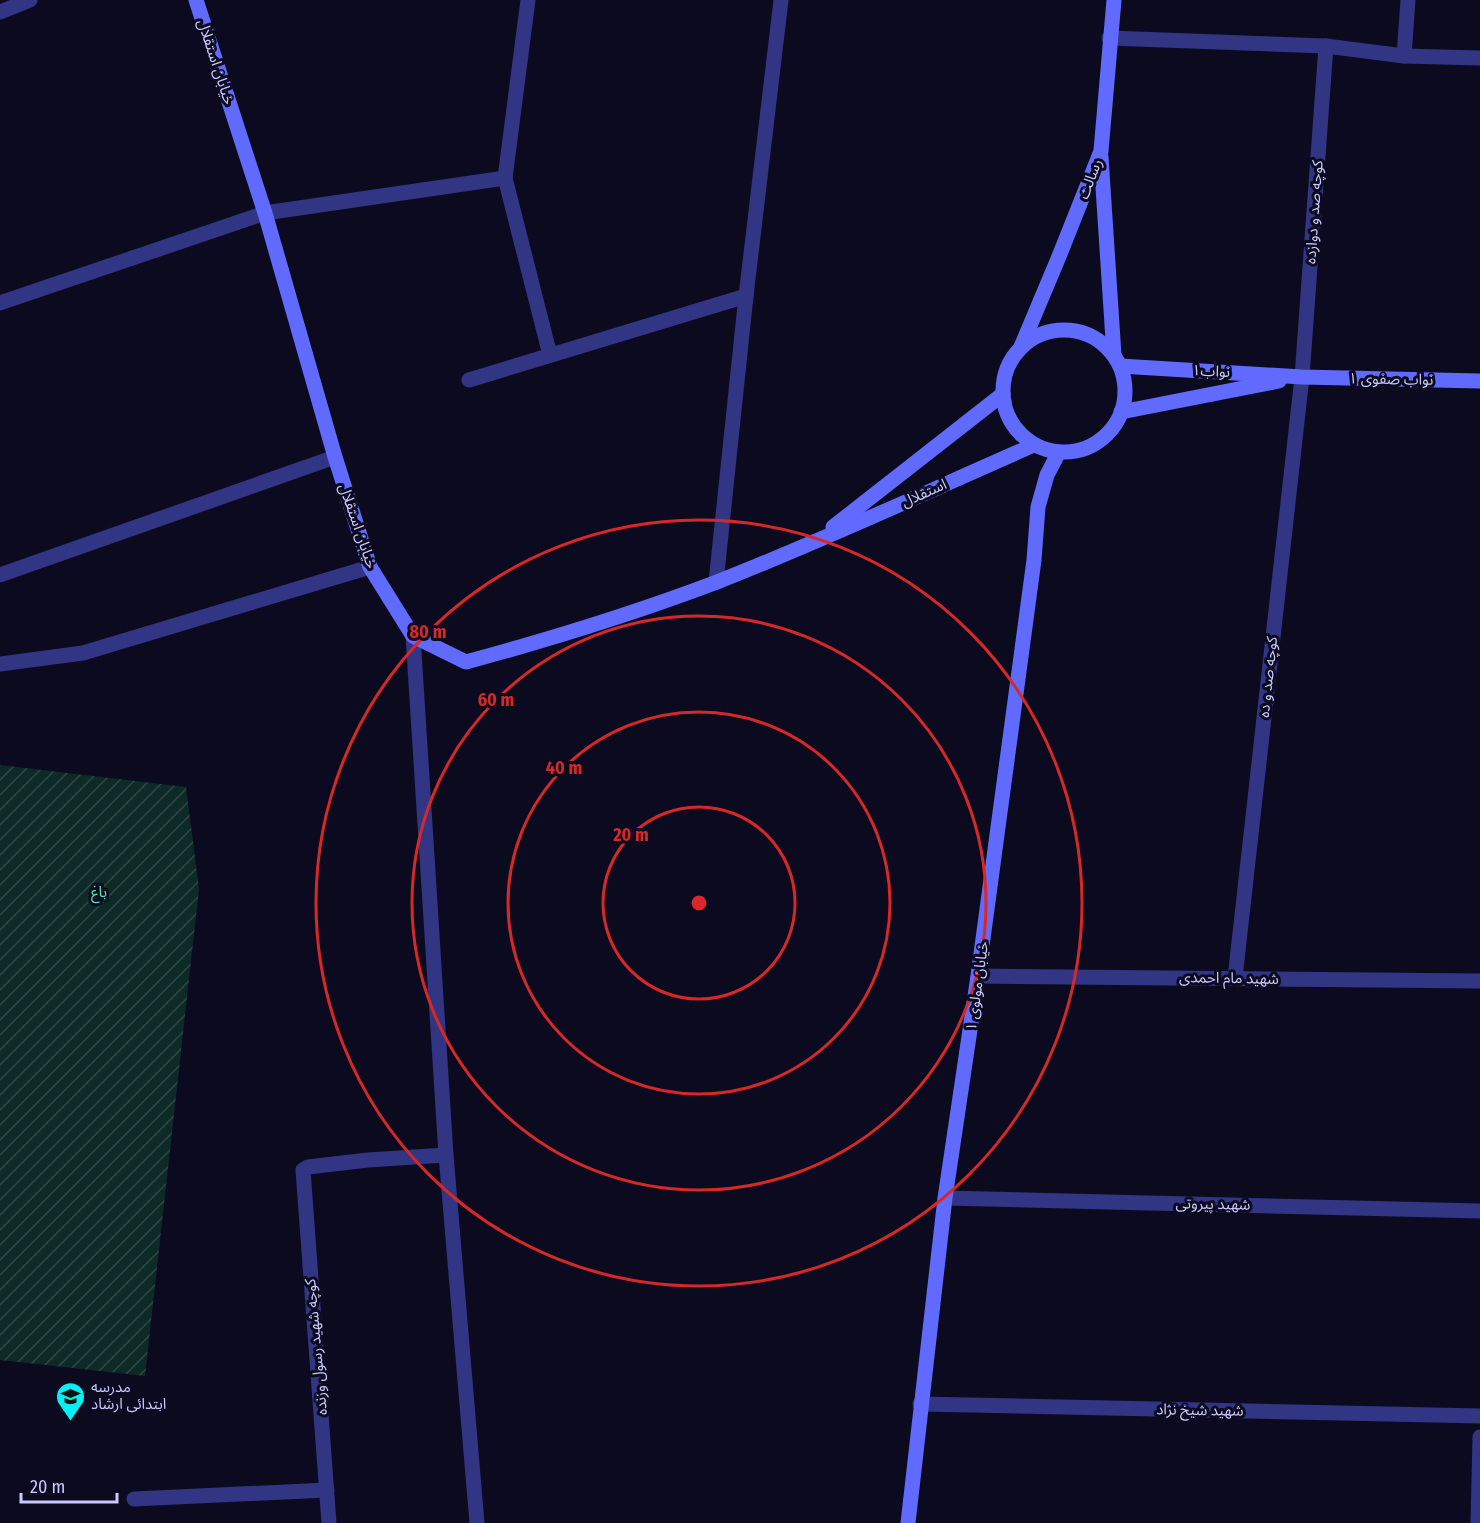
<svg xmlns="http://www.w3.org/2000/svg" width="1480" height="1523" font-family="'Fira Sans Condensed','Noto Sans Arabic',sans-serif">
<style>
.garden{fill:url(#garden-furrows)}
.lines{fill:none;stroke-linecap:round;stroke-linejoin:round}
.street{stroke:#313583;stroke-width:15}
.secondary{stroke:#606aff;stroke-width:15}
.ring{fill:none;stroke:#d62828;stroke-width:3}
.labels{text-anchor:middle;stroke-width:6;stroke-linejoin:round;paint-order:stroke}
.street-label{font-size:15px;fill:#cac9ff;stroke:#0c0a1f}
.park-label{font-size:15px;fill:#4be9b3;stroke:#0c0a1f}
.poi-label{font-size:15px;fill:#cac9ff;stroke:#0c0a1f;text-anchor:start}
.centre{fill:#d62828;stroke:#0c0a1f;stroke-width:3}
.ring-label{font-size:18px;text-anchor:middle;font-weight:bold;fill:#d62828;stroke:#0c0a1f;stroke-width:6;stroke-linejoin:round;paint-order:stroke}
</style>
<defs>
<pattern id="garden-furrows" width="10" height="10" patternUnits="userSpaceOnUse" patternTransform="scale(1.5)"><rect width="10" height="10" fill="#0d2a26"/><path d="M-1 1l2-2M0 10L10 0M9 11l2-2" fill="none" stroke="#2f4847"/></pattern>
</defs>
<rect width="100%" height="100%" fill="#0c0a1f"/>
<path class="garden" d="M0 765 186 787 199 889 145 1376 0 1360Z"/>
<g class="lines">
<g class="street">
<path d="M528 0 505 178 550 355"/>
<path d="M0 12 30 0"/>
<path d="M1109 38 1326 46 1404 56 1480 58"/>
<path d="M1404 56 1408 0"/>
<path d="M0 303 265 213 505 178"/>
<path d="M469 380 746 296"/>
<path d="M0 575 335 457"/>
<path d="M716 582 746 296 781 0"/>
<path d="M413 636 446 1155 477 1523"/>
<path d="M0 664 83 653 370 567"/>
<path d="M978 976 1480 981"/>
<path d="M1235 978 1302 377 1326 46"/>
<path d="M945 1198 1480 1211"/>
<path d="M920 1404 1480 1416"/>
<path d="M134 1499 327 1490"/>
<path d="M329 1523 303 1170 308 1167 368 1160 446 1155"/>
<path d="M1478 1523 1480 1437"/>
</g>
<g class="secondary">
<path d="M196 0 265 213 335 457 370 567 413 636 466 662C551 639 635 613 717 582 824 540 929 491 1034 445"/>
<path d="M1101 157 1114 355"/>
<circle cx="1064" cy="391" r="61"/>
<path d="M1021 347 1060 254 1101 151 1114 0"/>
<path d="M1120 366 1302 377 1480 381"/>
<path d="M1121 412 1279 381"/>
<path d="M833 527 1003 394"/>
<path d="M908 1523 945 1198 978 976 1034 560 1038 507 1047 475 1059 452"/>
</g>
</g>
<g class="ring">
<circle cx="699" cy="903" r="96"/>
<circle cx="699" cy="903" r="191"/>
<circle cx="699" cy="903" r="287"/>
<circle cx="699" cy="903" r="383"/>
</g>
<defs>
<symbol id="school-pin" viewBox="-11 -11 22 30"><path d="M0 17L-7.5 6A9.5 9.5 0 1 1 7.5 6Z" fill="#00f1f4" stroke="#0c0a1f"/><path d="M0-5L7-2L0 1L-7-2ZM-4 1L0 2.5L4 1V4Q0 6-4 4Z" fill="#111"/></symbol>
</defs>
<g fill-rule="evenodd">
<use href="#school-pin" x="54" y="1380" width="33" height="45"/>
</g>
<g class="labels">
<g class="street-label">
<text transform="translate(216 62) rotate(72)" y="5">خیابان استقلال</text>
<text transform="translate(1090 179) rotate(-69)" y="5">رسالت</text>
<text transform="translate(1314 212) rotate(-86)" y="5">کوچه صد و دوازده</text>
<text transform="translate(1211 371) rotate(3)" y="5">نواب۱</text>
<text transform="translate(1391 379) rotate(1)" y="5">نواب صفوی ۱</text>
<text transform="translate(924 493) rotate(-24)" y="5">استقلال</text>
<text transform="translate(358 526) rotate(71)" y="5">خیابان استقلال</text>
<text transform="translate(1268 677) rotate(-84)" y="5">کوچه صد و ده</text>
<text transform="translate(1229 978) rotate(1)" y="5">شهید مام احمدی</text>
<text transform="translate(977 986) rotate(-82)" y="5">خیابان مولوی ۱</text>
<text transform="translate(1213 1204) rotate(1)" y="5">شهید پیروتی</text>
<text transform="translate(316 1347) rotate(-95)" y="5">کوچه شهید رسول وزنده</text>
<text transform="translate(1200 1410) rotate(1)" y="5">شهید شیخ نژاد</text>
</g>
<g class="park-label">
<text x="99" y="897">باغ</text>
</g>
<g class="poi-label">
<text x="91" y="1392">مدرسه<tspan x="91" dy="17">ابتدائی ارشاد</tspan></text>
</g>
</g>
<circle cx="699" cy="903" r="9" class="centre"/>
<g class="ring-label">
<text x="428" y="638">80 m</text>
<text x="496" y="706">60 m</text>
<text x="564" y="774">40 m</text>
<text x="631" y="841">20 m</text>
</g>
<path d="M21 1493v9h96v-9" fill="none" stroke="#cac9ff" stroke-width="3"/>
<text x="30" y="1493" font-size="18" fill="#cac9ff" stroke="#0c0a1f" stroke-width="4.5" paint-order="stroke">20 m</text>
</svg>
